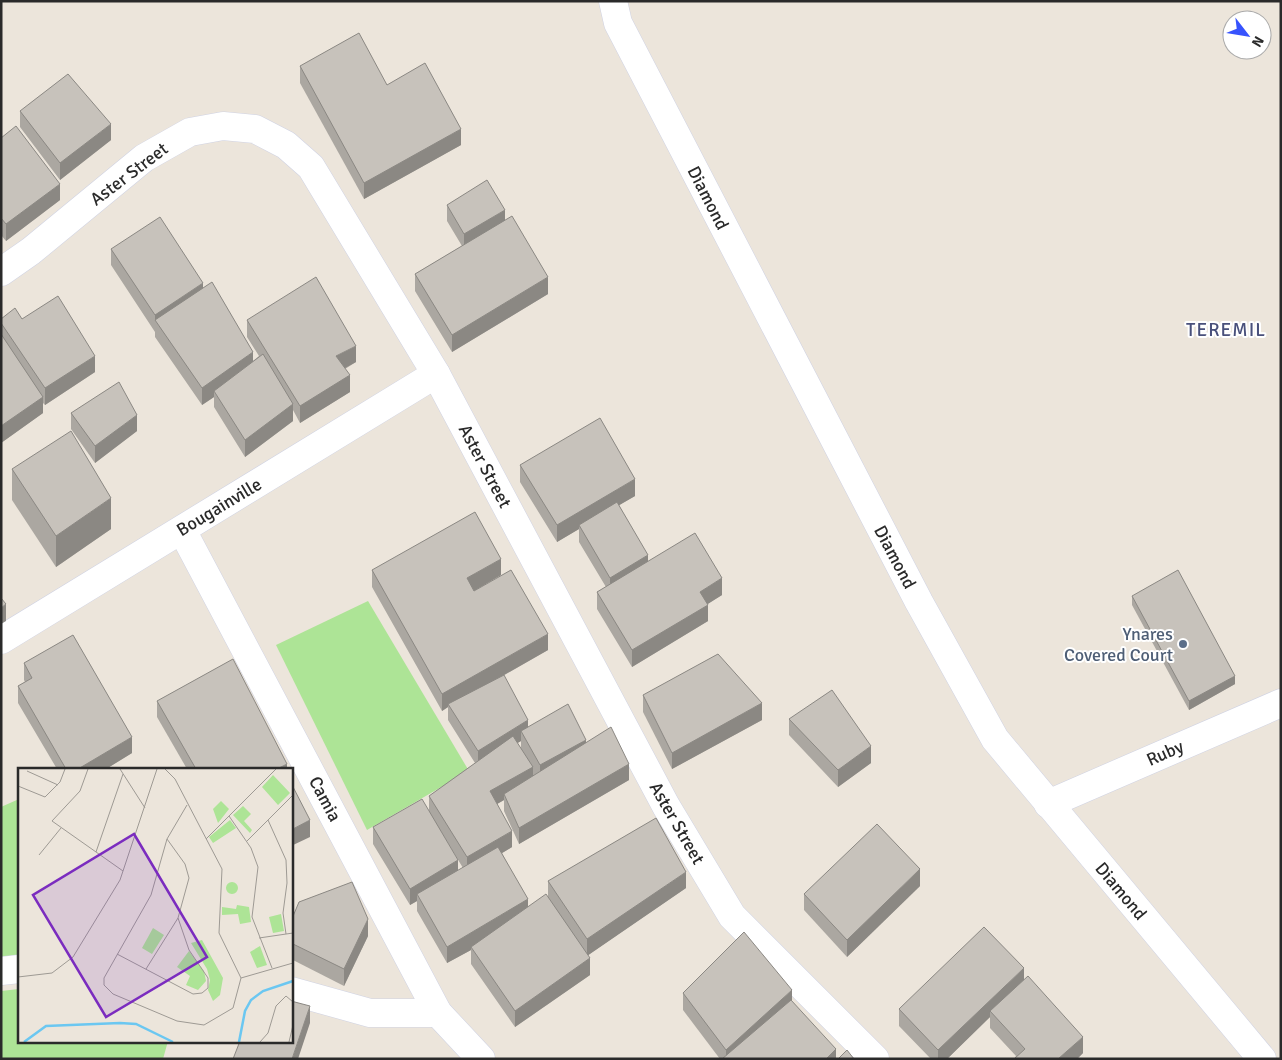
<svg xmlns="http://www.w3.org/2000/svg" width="1282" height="1060" font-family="Signika,sans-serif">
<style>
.green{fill:#ade496}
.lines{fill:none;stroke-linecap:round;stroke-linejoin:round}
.minor-casing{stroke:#d0d3e3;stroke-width:29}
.minor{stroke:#fff;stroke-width:28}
.wall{fill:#aba7a1;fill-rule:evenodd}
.shaded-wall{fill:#8b8883}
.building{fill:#c7c2bb;stroke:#8b8883}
.service-dot{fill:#5c6f8a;stroke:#fff;stroke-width:2}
.labels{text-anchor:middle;stroke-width:4;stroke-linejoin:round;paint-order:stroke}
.street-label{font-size:18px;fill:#2a2a2a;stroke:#fff}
.service-label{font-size:18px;fill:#4e5e75;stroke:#fff;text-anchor:end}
.neighbourhood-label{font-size:19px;letter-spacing:1px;fill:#49507b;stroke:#fff}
.inset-river{fill:none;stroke:#6bc7f1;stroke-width:2.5}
.inset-road{fill:none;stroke:#9e9a94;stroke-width:1}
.view{fill:#7b2cbf;fill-opacity:0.15;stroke:#7b2cbf;stroke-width:2.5}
.inset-edge{fill:none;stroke:#2a2a2a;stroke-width:2.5}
</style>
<rect width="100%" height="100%" fill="#ece5db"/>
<g class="green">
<path d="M368 601 469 771 367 830 276 645Z"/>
<path d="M19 799V957L1 959V807Z"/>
<path d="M19 989V1041H168L163 1059H1V991Z"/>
</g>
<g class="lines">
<defs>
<g id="minor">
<path d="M613 1 618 23 919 602 995 739 1262 1059"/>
<path d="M1 272 31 251 144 158 190 132 223 126 255 129 286 145 311 167 436 374 666 806 732 916 875 1059"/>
<path d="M182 530 438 1013 481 1059"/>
<path d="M1 640 436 374"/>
<path d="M1048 804 1281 703"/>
<path d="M1 971 19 969"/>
<path d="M291 991 370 1013H438"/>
</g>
</defs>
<use href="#minor" class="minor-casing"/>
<use href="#minor" class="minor"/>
</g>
<g class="wall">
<path d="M300 66 387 85 461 145 364 199 300 83Z"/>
<path d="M20 111 111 140 60 180 20 127Z"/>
<path d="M1 138 60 200 6 241 1 235Z"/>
<path d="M447 205 505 220 548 294 452 352 415 291V274L462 246 447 221Z"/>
<path d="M111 249 253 361 259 356 247 337V320L356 362 345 369 350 392 300 423 293 410V421L245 457 214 407V397L202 405 155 337V332L111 265Z"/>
<path d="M1 319H22L95 372 45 405 43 403V413L1 443Z"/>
<path d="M71 413 137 431 95 463 71 429Z"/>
<path d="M520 465 635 496 619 505 648 561 722 595 707 604 708 621 632 667 597 609V592L606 587 579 542V529L557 542 520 482Z"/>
<path d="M12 469 111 529 56 567 12 500Z"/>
<path d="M372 570 501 575 474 591 548 650 501 677 528 727 586 743 629 780 519 844 504 811V800L497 804 512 847 502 853 528 907 548 897V881L686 888 588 955 590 975 515 1027 471 964V950L447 963 417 911V901L410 905 373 844V827L429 812V796L475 763 448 720V707L442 711 372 587ZM521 741V748L517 743ZM440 830 463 868 458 871Z"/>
<path d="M1132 596 1235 684 1189 710 1132 605Z"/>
<path d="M24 663 132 753 106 769H57L18 703V686L25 682 24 680Z"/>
<path d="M643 695 762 720 672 769 643 712Z"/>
<path d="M157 701 287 769H187L157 717Z"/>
<path d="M789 719 871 763 838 787 789 735Z"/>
<path d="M920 886 847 957 804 910V894Z"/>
<path d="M291 921 368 936 344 986 291 959Z"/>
<path d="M1024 980 1083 1053 1077 1059H1014L1016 1056 990 1028V1017L947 1059H931L899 1026V1009Z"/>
<path d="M683 993 792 1002 836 1059H720L683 1010Z"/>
</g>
<g class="shaded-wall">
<path d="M111 124V140L60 180V163Z"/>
<path d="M461 129V145L364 199V183Z"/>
<path d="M60 184V200L6 241V224Z"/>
<path d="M505 210V226L464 251V234Z"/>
<path d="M548 277V294L452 352V335Z"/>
<path d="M203 283V300L155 320V332V315Z"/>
<path d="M356 346V362L336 373V356Z"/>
<path d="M253 352V369L214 391V397L202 405V388Z"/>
<path d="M95 356V372L45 405V388Z"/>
<path d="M350 375V392L300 423V406Z"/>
<path d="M43 397V413L1 443V426Z"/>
<path d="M293 404V421L245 457V440Z"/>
<path d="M137 415V431L95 463V446Z"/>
<path d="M635 479V496L580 528 579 525V529L557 542V525Z"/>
<path d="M111 498V529L56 567V536Z"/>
<path d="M648 555V572L610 594V578Z"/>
<path d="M501 559V575L467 595V578Z"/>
<path d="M722 578V595L700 609V592Z"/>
<path d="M6 604V621L1 624V608Z"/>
<path d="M708 605V621L632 667V650Z"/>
<path d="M548 634V650L449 706 448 704V707L442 711V694Z"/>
<path d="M1235 676V684L1189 710V701Z"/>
<path d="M762 703V720L672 769V753Z"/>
<path d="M528 720V737L521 731V741L478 767V751Z"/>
<path d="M132 737V753L106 769H78Z"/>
<path d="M586 740V756L540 782V765Z"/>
<path d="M871 746V763L838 787V770Z"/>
<path d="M287 764V769H277Z"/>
<path d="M629 764V780L519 844V828Z"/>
<path d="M533 767V784L504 794V800L490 808V791Z"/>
<path d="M310 820V837L291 846V830Z"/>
<path d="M512 831V847L467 874V857Z"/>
<path d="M458 860V877L417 894V901L410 905V889Z"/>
<path d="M920 869V886L847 957V940Z"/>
<path d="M686 872V888L587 956V939Z"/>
<path d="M528 899V916L471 947V950L447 963V947Z"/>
<path d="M368 919V936L344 986V969Z"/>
<path d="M590 958V975L515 1027V1011Z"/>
<path d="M1024 968V985L990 1011V1017L947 1059H938V1050Z"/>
<path d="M792 990V1006L726 1059V1050Z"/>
<path d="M310 1006V1023L298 1059H292Z"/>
<path d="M1083 1037V1053L1077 1059H1058Z"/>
<path d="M836 1049V1059H826Z"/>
</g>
<g class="building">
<path d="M359 33 387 85 425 63 461 129 364 183 300 66Z"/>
<path d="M68 74 111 124 60 163 20 111Z"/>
<path d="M16 126 60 184 6 224 1 218V138Z"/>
<path d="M487 180 505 210 464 234 447 205Z"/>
<path d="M512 216 548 277 452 335 415 274Z"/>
<path d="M160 217 203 283 155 315 111 249Z"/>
<path d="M316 277 356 346 336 356 350 375 300 406 247 320Z"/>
<path d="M212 282 253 352 202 388 155 320Z"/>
<path d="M58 296 95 356 45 388 1 323V319L15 308 22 319Z"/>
<path d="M1 334 43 397 1 426Z"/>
<path d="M263 354 293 404 245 440 214 391Z"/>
<path d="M119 382 137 415 95 446 71 413Z"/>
<path d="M600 418 635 479 557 525 520 465Z"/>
<path d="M71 431 111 498 56 536 12 469Z"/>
<path d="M617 502 648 555 610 578 579 525Z"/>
<path d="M475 512 501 559 467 578 474 591 511 570 548 634 442 694 372 570Z"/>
<path d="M695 533 722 578 700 592 708 605 632 650 597 592Z"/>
<path d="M1178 570 1235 676 1189 701 1132 596Z"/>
<path d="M1 598 6 604 1 608Z"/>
<path d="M73 635 132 737 78 769H66L18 686 32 678 24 663Z"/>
<path d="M718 654 762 703 672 753 643 695Z"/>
<path d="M233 659 287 764 277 769H196L157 701Z"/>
<path d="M504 675 528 720 478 751 448 704Z"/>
<path d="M832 690 871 746 838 770 789 719Z"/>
<path d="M568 704 586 740 540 765 521 731Z"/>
<path d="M611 727 629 764 519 828 504 794Z"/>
<path d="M513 736 533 767 490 791 512 831 467 857 429 796Z"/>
<path d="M291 783 310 820 291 830Z"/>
<path d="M422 799 458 860 410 889 373 827Z"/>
<path d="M656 818 686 872 587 939 548 881Z"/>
<path d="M877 824 920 869 847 940 804 894Z"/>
<path d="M498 847 528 899 447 947 417 894Z"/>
<path d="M352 882 368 919 344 969 291 943V921L299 902Z"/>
<path d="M546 894 590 958 515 1011 471 947Z"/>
<path d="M984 927 1024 968 938 1050 899 1009Z"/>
<path d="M744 932 792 990 726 1050 683 993Z"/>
<path d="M1028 976 1083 1037 1058 1059H1014L1025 1049 990 1011Z"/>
<path d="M791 1000 836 1049 826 1059H722Z"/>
<path d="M291 1001 310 1006 292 1059H233L240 1041H291Z"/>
<path d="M847 1050 854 1059H838Z"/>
</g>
<circle class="service-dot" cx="1183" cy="644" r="5"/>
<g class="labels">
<g class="street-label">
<text transform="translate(129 174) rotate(-37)" y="6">Aster Street</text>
<text transform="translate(708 198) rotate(63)" y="6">Diamond</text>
<text transform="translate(485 466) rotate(62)" y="6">Aster Street</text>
<text transform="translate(219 507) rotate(-31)" y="6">Bougainville</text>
<text transform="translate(895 557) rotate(62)" y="6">Diamond</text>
<text transform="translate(1165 753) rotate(-24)" y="6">Ruby</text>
<text transform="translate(325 799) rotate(62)" y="6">Camia</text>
<text transform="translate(677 823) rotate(60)" y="6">Aster Street</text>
<text transform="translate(1121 891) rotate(50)" y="6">Diamond</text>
</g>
<g class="service-label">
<text x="1173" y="640">Ynares<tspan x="1173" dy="21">Covered Court</tspan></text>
</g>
<g class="neighbourhood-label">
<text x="1226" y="336">TEREMIL</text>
</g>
</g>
<g transform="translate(18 768)">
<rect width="275" height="275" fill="#ece5db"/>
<path d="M255 7 272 25 260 37 244 19ZM203 33 211 41 200 55 195 41ZM225 38 233 46 226 53 234 62 232 65 215 47ZM212 52 218 60 195 75 191 69ZM208 120a6 6 0 1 1 12 0a6 6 0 1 1-12 0ZM219 137 231 139 233 154 222 156 220 146 204 147V139L218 141ZM263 146 266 163 255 165 251 149ZM135 160 146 167 134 186 124 180ZM184 172 205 210 202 227 195 233 190 222 192 212 189 201 173 175ZM242 178 249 197 239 200 232 184ZM171 183 186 203 188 213 180 222 168 217 172 208 159 199Z" fill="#ade496"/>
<path class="inset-river" d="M6 274 28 258 102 255 118 256 155 274M221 274 227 243 233 232 245 223 275 213"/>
<path class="inset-road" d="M70 1 62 23 34 53 105 103M102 1 127 40M147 1 157 11 204 101 201 165 223 210 215 240 186 257 159 253 95 226 86 217V210L133 127 149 71 169 37M9 3 40 17M0 18 27 29 42 14 47 1M211 48 233 80 240 99 234 149 254 200M250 52 268 92 269 115 265 145 268 166M188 71 258 1M229 73 275 27M78 84 105 6M21 87 43 60M241 170 275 165M99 186 175 226 184 225 190 220V210L171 182 160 150M128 201 160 150 171 110 167 96 149 71M0 209 34 205 55 189 102 112 139 1M223 210 275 195M242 274 250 265 258 238 268 228 275 234M271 274 275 257"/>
<path class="view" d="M116 66 189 189 88 249 15 127Z"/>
<rect width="275" height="275" class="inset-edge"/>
</g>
<rect width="1282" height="1060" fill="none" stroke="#2a2a2a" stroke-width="5"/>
<g transform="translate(1247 35) rotate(121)"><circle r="24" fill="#ffffff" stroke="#aaaaaa"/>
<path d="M0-4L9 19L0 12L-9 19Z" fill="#3753fd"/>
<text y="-8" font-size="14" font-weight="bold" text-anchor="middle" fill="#2a2a2a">N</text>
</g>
</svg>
